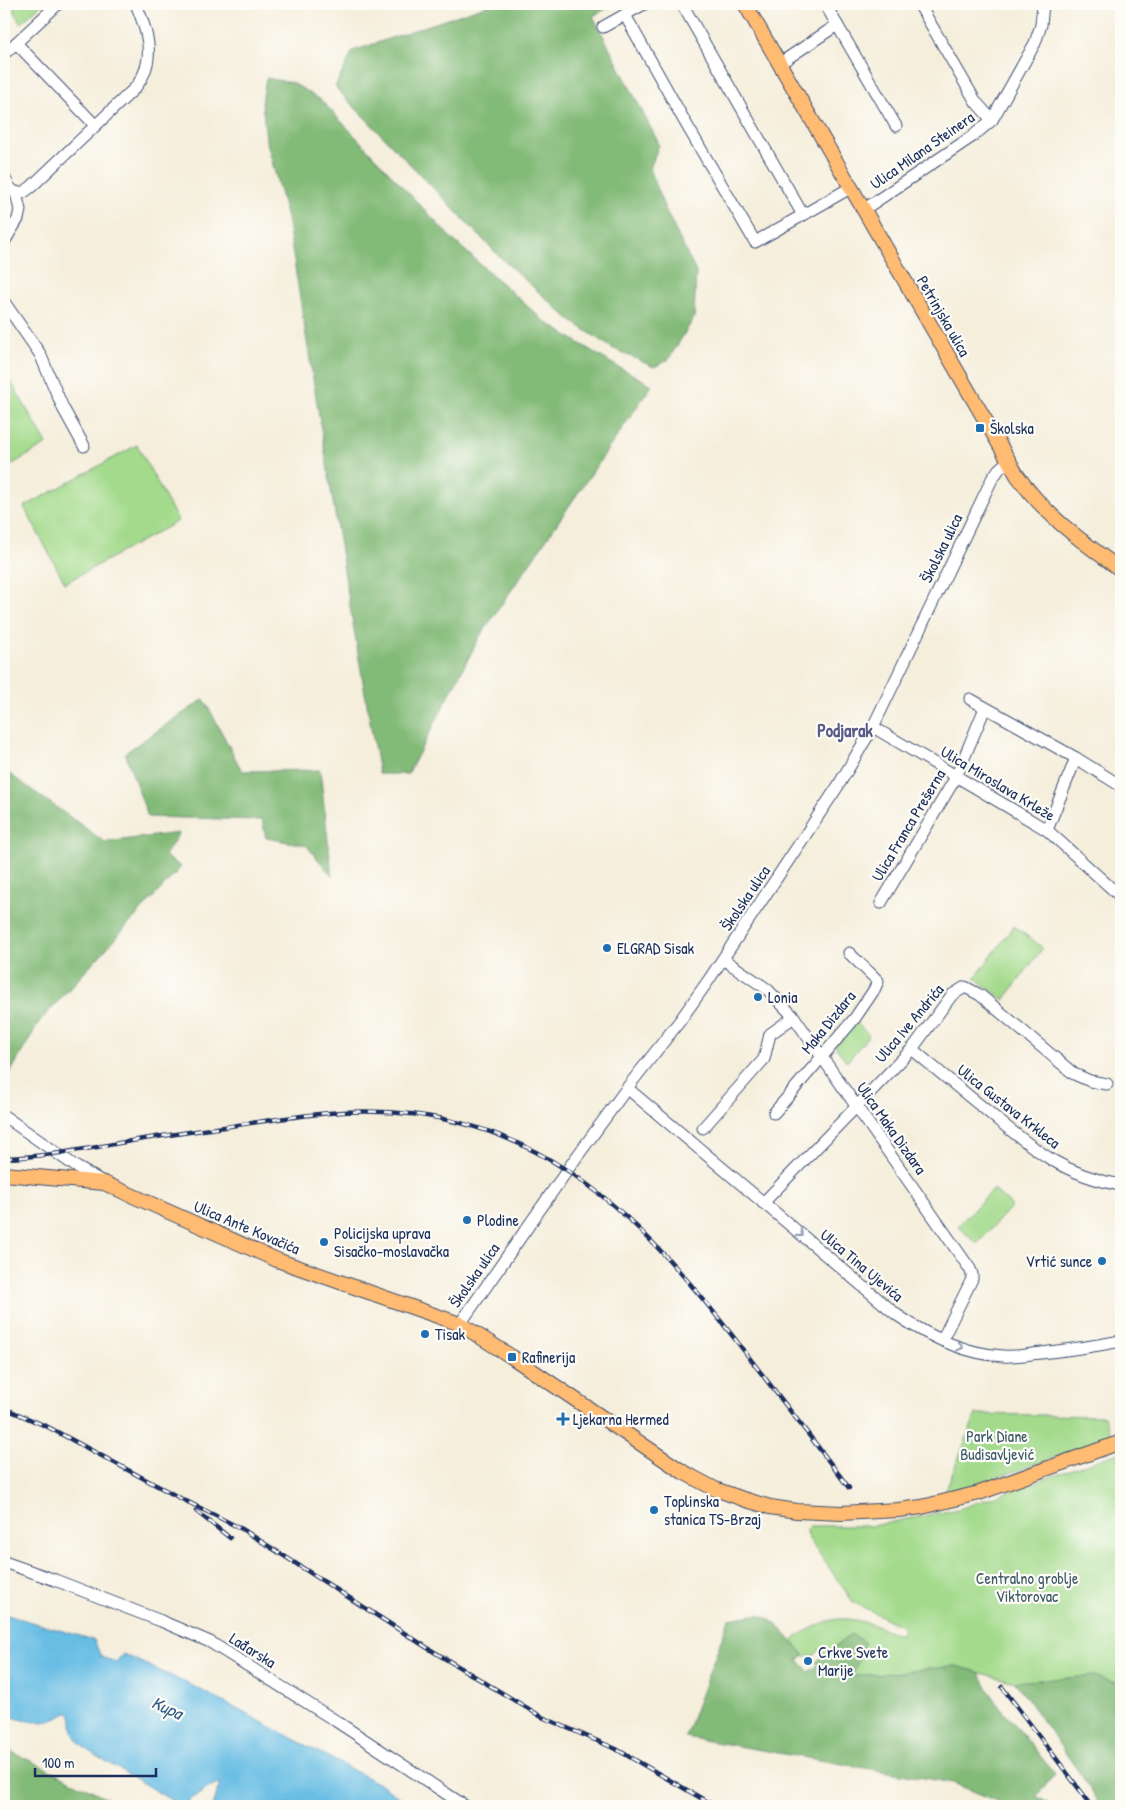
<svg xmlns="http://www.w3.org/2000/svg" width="1125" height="1810" font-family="'Patrick Hand',sans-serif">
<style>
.green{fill:#a3da8b;stroke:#5f8474}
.forest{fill:#82ba77;stroke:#4e746a}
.water{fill:#67bde4;stroke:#4176a1}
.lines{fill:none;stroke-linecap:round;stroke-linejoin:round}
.minor-casing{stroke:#3c4c71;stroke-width:13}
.major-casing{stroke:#3c4c71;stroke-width:16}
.minor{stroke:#fff;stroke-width:11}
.major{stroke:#ffbb71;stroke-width:14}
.rail-casing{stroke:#1b2f5e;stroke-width:4.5}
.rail{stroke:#fdfcf7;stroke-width:2.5;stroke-dasharray:8;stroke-linecap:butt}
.oneway{stroke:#8d97ae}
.poi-dot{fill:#1f6fb2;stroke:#fdfcf7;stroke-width:2}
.labels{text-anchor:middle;stroke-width:4.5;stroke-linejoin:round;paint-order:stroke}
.street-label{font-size:16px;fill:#1b2f5e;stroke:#fdfcf7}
.poi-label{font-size:16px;fill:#1b2f5e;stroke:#fdfcf7;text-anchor:start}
.park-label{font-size:16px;fill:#3d5a69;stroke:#fdfcf7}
.neighbourhood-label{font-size:18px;font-weight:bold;fill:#5a5a89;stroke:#fdfcf7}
.water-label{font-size:18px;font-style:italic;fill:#325a86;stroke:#fdfcf7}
</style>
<rect width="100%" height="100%" fill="#fdfcf7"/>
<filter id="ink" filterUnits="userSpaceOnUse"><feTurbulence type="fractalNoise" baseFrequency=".02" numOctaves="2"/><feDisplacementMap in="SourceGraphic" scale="10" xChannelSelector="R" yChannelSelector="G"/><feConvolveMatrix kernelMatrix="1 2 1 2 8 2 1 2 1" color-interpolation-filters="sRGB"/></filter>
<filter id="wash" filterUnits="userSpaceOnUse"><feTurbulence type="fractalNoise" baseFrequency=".0096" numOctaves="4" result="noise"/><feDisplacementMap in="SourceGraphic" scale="20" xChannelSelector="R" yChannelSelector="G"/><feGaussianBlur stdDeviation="1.12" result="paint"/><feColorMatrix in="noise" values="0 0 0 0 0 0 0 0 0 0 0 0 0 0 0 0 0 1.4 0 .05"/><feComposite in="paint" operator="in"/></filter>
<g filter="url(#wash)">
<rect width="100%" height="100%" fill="#f5eedb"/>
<g class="green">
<path d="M12 4H42L20 24Z"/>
<path d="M4 370 47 444 4 469Z"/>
<path d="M137 445 178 521 65 583 24 507Z"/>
<path d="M1014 926 1043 948 1004 1000 975 978Z"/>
<path d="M856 1022 869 1035 847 1062 835 1046Z"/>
<path d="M993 1189 1012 1206 977 1244 958 1226Z"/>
<path d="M976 1414 1104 1416 1110 1431V1438L956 1492 944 1495Z"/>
<path d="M1121 1452V1685L1094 1676 1015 1682 955 1666 892 1673 852 1676 851 1634 824 1655 820 1650 812 1657 809 1654 806 1657 792 1640C804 1633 818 1623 833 1620 855 1615 880 1628 901 1635L903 1627 853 1602 807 1536 806 1530 809 1526H872L959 1509Z"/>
</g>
<g class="forest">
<path d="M491 4H615L593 16 659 144 650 169 665 209 696 272 694 318 668 360 654 367 612 348 570 320 503 260 335 87 353 51Z"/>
<path d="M266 78 293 83 321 100 451 238 544 321 611 363 652 385 480 636 408 774H379L349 601 287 218 266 139 262 102Z"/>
<path d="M204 699 242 771 320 770 332 876 306 845 266 838 262 820 148 817 125 753Z"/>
<path d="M4 770 105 842 179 833 165 856 181 867 39 1022 4 1084Z"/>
<path d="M759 1614C778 1621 791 1640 804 1655L798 1660 809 1672 818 1665 816 1662 851 1634 865 1643 852 1676 892 1673 955 1666 979 1672 993 1698 1055 1774 1037 1796 1052 1806H1009L953 1783 685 1737 729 1619Z"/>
<path d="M1094 1676 1121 1685V1806H1100L1088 1785 1015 1682Z"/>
<path d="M4 1748 124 1806H4Z"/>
</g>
<path class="water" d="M4 1614 94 1640 101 1657 116 1662 123 1654 195 1687 387 1788 412 1806H213L220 1783 213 1785 181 1806 87 1750C79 1743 72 1736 72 1725 72 1720 72 1718 70 1713 63 1713 61 1717 55 1719 38 1726 20 1719 4 1715Z"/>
</g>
<g filter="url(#ink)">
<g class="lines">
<defs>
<g id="minor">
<path d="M682 4 803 215 850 188"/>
<path d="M825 4 896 126"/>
<path d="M919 4 976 102 992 120"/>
<path d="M625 15 685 122 755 242 803 215"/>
<path d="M603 27 644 4"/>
<path d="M16 43 95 125"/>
<path d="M4 54 58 4"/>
<path d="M779 64 837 25"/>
<path d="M4 177 10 188 16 193 20 210 18 219 4 242"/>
<path d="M16 193 24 192 31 187 135 88C157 61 148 33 136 4"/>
<path d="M863 210 973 136 992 120 1035 43 1041 25 1043 4"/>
<path d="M4 302 40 354 63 408 84 446"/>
<path d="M970 699 1076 758 1121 786"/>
<path d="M873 727 1047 830 1121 897"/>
<path d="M1047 830 1076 758"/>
<path d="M881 903 956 777 985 708"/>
<path d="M723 959 767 989 794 1017 970 1269 972 1274V1279L942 1340"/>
<path d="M912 1049C937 1070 961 1090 986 1110 1031 1147 1062 1175 1121 1185"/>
<path d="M627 1088 897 1315C928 1336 965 1354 1003 1356 1016 1357 1029 1354 1041 1353 1068 1350 1095 1346 1121 1341"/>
<path d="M774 1113 855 1018 874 990 878 981 849 953"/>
<path d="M4 1116 78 1168 103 1182"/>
<path d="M703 1128 764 1059 770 1034 794 1017"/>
<path d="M763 1203 912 1049 952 995 965 987 980 995 1074 1074 1090 1081 1107 1084"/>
<path d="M460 1324 573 1162 627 1088 679 1022 708 981 838 786 873 727 992 479 999 469 1008 461"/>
<path d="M4 1562 55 1580 161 1621 210 1642 336 1721 465 1806"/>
</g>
<g id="major">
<path d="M745 4 1017 475C1045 516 1082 541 1121 570"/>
<path d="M4 1174 104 1183 277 1260 460 1324 512 1357 683 1472 715 1489 743 1499 770 1507 797 1511 841 1513 898 1510 922 1507 979 1493 1121 1442"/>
</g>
</defs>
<use href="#minor" class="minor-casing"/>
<use href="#major" class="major-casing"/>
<use href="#minor" class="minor"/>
<use href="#major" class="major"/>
<defs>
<g id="rail">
<path d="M4 1158C43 1157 81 1150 119 1143 154 1137 189 1132 224 1127 259 1122 294 1116 329 1113 528 1098 632 1205 745 1352 779 1397 815 1442 849 1488"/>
<path d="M4 1408 48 1427 180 1498 242 1529 426 1647 542 1717 616 1749 706 1801 719 1806"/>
<path d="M196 1511 230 1538"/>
<path d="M1002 1687 1092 1806"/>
</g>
</defs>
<use href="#rail" class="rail-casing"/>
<use href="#rail" class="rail"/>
</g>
<defs><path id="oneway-chevron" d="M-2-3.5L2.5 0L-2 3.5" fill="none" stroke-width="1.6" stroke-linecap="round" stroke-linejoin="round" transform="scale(1.25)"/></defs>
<g class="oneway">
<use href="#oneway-chevron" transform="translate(800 1234) rotate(40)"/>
<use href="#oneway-chevron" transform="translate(960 1347) rotate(14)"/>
</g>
</g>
<g class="poi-dot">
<rect x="975" y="423" width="10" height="10" rx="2.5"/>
<circle cx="607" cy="948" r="5"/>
<circle cx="758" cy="997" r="5"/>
<circle cx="467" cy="1220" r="5"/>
<circle cx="324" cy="1242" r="5"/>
<circle cx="1102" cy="1261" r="5"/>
<circle cx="425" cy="1334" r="5"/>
<rect x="507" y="1352" width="10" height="10" rx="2.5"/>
<path d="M560.5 1411.5h5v5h5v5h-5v5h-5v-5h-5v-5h5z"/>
<circle cx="654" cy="1510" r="5"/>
<circle cx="808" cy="1661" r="5"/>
</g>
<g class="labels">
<g class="street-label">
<text transform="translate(922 150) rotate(-35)" y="6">Ulica Milana Steinera</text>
<text transform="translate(944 316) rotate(60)" y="6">Petrinjska ulica</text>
<text transform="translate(941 548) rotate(-64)" y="6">Školska ulica</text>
<text transform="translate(998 783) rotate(31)" y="6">Ulica Miroslava Krleže</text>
<text transform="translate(908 825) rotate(-59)" y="6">Ulica Franca Prešerna</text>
<text transform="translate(745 898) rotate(-56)" y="6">Školska ulica</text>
<text transform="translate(828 1022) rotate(-51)" y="6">Maka Dizdara</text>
<text transform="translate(909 1023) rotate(-50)" y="6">Ulica Ive Andrića</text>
<text transform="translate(1009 1106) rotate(38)" y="6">Ulica Gustava Krkleca</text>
<text transform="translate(892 1128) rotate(55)" y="6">Ulica Maka Dizdara</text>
<text transform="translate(247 1227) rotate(23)" y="6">Ulica Ante Kovačića</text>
<text transform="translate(862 1265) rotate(40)" y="6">Ulica Tina Ujevića</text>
<text transform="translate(474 1275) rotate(-55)" y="6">Školska ulica</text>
<text transform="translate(253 1650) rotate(32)" y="6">Lađarska</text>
</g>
<g class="poi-label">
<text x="990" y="434">Školska</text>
<text x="617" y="954">ELGRAD Sisak</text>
<text x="768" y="1003">Lonia</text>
<text x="477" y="1226">Plodine</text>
<text x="334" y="1239">Policijska uprava<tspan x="334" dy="18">Sisačko-moslavačka</tspan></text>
<text x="1092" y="1267" text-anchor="end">Vrtić sunce</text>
<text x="435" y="1340">Tisak</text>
<text x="522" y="1363">Rafinerija</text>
<text x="573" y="1425">Ljekarna Hermed</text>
<text x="664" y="1507">Toplinska<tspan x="664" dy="18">stanica TS-Brzaj</tspan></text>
<text x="818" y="1658">Crkve Svete<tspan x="818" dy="18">Marije</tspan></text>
</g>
<g class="park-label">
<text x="997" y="1442">Park Diane<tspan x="997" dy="18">Budisavljević</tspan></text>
<text x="1027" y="1584">Centralno groblje<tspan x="1027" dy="18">Viktorovac</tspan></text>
</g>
<g class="neighbourhood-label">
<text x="845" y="737">Podjarak</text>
</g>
<g class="water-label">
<text transform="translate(167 1708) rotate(24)" y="6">Kupa</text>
</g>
</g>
<rect width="1125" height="1810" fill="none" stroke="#fdfcf7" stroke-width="20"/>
<path d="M35 1768v8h121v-8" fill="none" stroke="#1b2f5e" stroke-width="2.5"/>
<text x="42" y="1768" font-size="15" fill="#1b2f5e" stroke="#fdfcf7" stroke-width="4" paint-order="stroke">100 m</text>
</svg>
